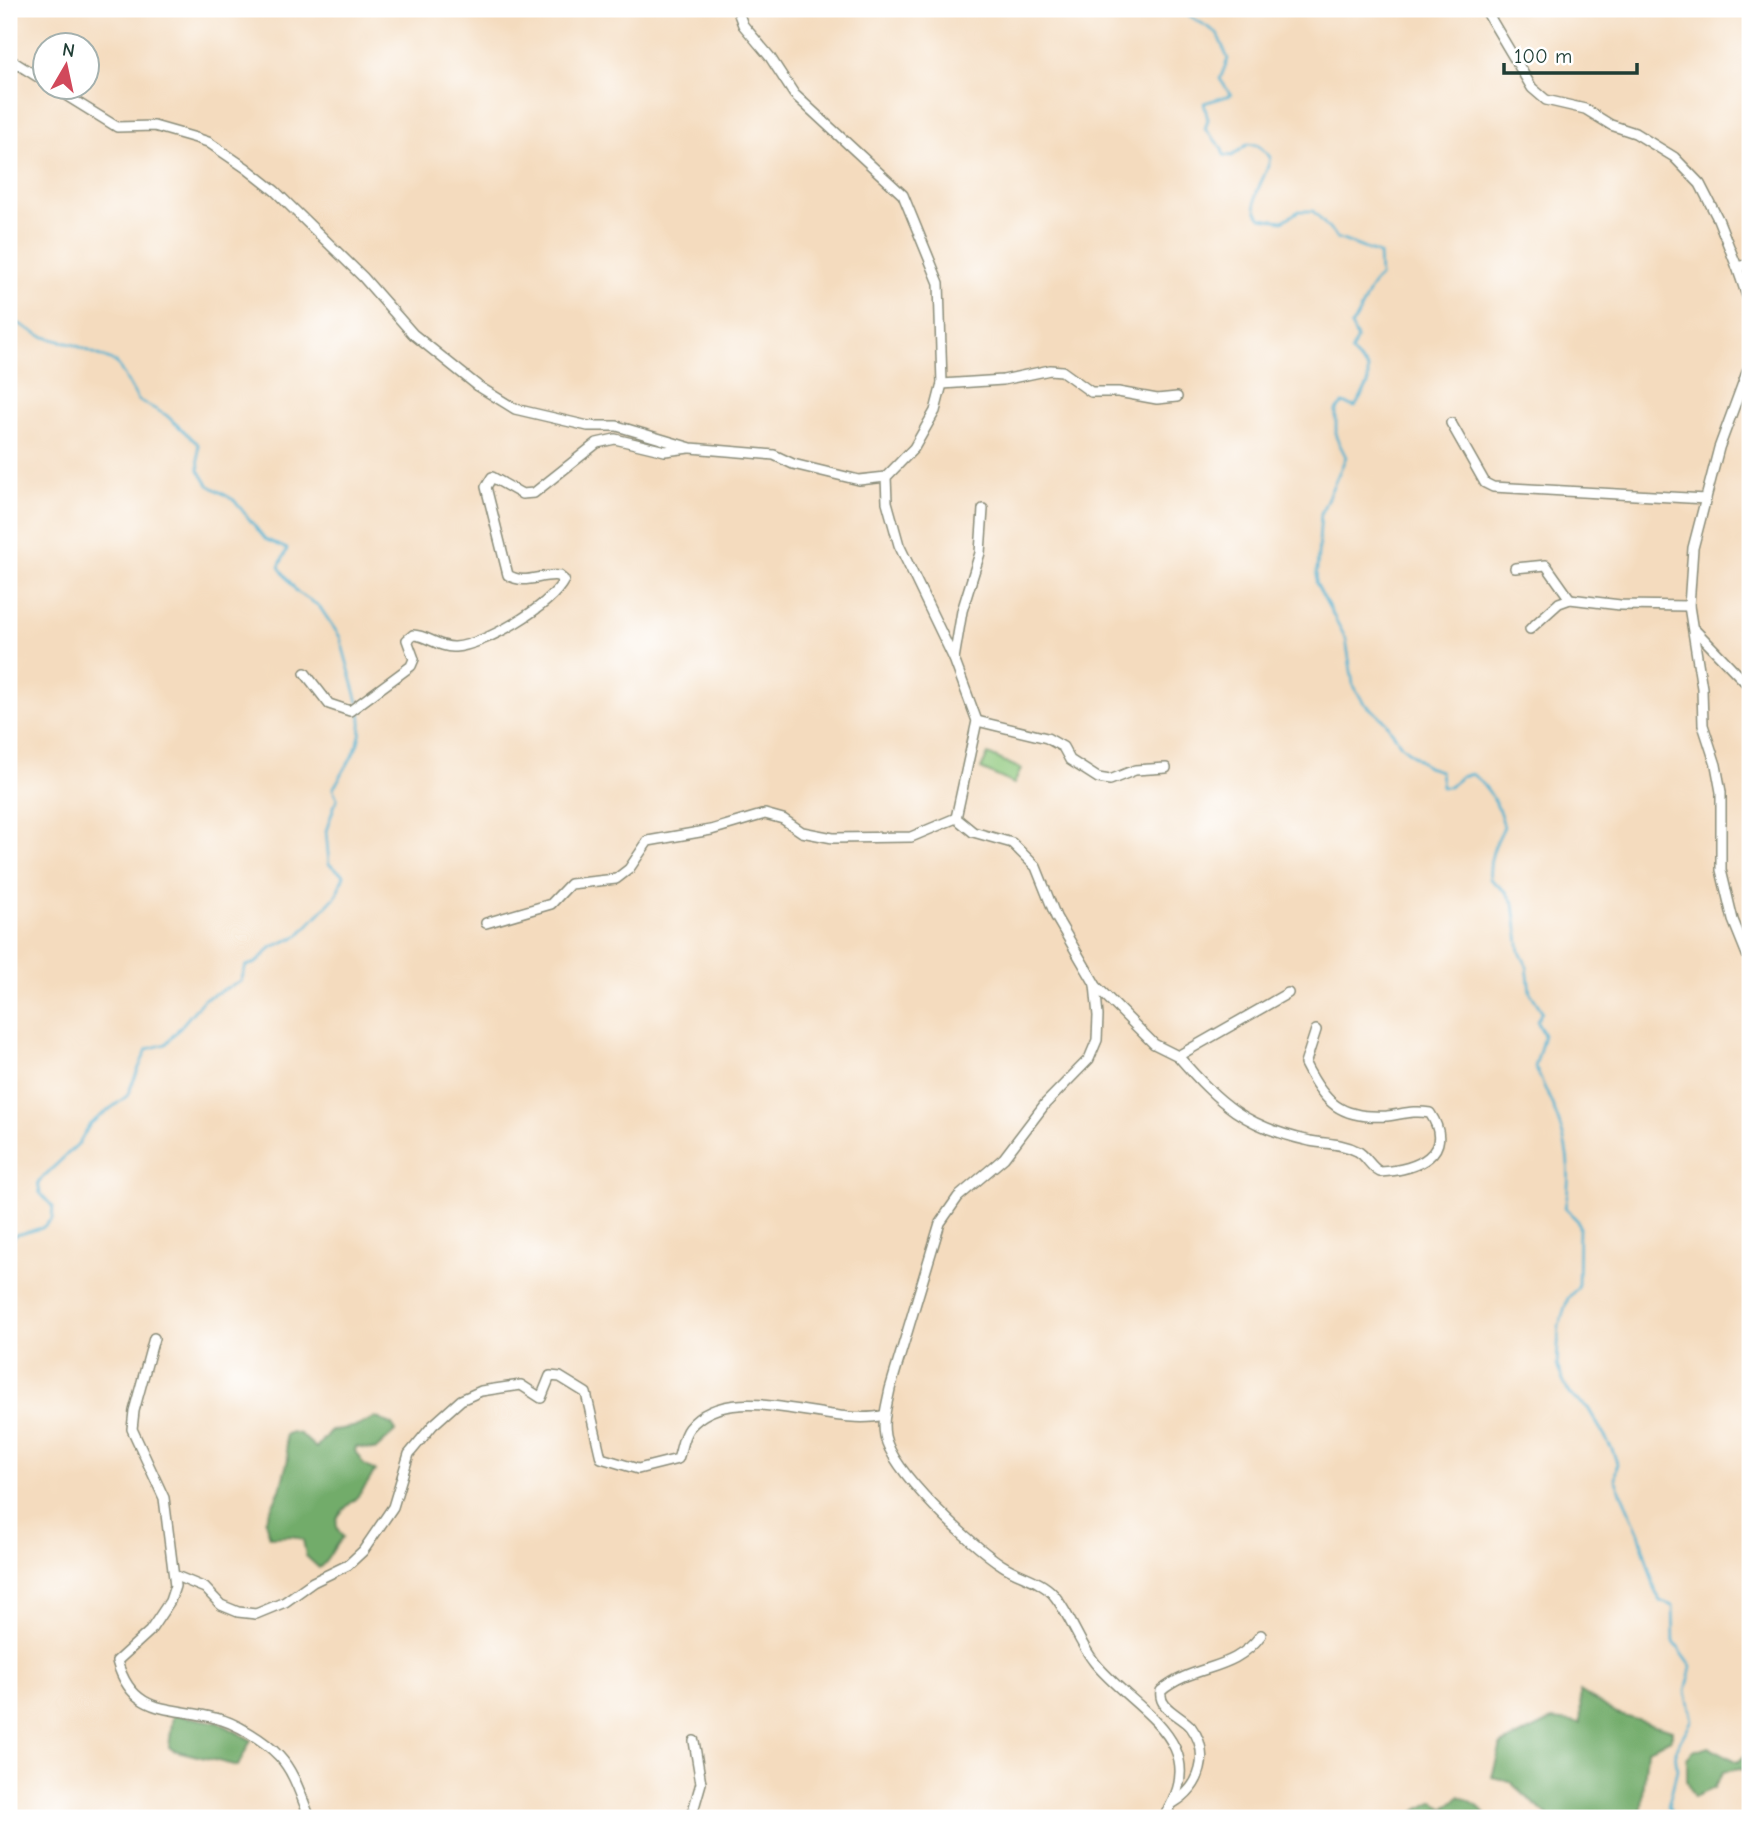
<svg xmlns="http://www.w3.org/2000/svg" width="1759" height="1827" font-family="'Comic Neue',sans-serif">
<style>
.green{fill:#8ec77b;stroke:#568258;stroke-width:2}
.forest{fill:#72ac6b;stroke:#487450;stroke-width:2}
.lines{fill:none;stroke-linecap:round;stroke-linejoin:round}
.stream{stroke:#51b1d0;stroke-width:2.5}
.minor-casing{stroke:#8a8c79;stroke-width:12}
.minor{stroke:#fff;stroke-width:9}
</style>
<rect width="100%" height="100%" fill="#fff"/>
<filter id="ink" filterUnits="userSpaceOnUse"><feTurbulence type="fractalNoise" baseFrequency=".0143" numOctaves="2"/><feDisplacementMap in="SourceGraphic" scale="14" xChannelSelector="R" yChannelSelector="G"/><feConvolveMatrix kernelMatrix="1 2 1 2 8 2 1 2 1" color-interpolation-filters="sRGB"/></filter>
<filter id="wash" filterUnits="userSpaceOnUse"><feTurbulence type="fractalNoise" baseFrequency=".00686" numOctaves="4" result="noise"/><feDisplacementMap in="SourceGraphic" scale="28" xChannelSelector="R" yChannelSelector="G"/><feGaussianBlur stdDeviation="1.57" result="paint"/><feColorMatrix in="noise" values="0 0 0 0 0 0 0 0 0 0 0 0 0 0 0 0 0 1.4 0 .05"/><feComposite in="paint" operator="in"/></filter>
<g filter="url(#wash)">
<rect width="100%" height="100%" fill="#f4dbbe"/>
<path class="green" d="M988 754 1021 769 1014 784 981 769Z"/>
<g class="forest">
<path d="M375 1417 392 1425 396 1431 375 1450 356 1447 355 1451 364 1465 375 1471C369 1481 363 1492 354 1500 342 1511 328 1520 343 1537 332 1547 331 1559 319 1568L306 1556 303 1540 293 1536 270 1537 265 1521 280 1490 288 1459 285 1435 291 1432 300 1434 316 1448 330 1431 358 1426Z"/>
<path d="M1580 1691 1617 1714 1672 1730V1739L1647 1749 1641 1818H1550L1509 1781 1492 1777 1501 1745 1552 1720 1581 1723Z"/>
<path d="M173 1714 220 1723 251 1740 238 1766 173 1750 169 1747Z"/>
<path d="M1708 1746 1738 1762 1750 1751V1772L1740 1769 1723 1772 1714 1788 1694 1797 1687 1781V1758L1693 1751Z"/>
<path d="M1460 1796 1481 1809 1487 1818H1411V1814L1434 1801 1444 1809Z"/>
</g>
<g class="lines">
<g class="stream">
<path d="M1179 9 1217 33 1228 59 1220 79 1231 95 1204 103 1208 120 1205 129 1221 147 1224 155 1232 156 1248 144 1258 145 1270 157C1269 177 1244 197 1261 218L1283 221 1299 211H1313L1337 238 1379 254 1380 276C1364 292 1365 308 1351 326L1357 338 1351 352 1368 369V385L1355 407 1343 403 1336 410V437L1346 457 1321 513 1316 583 1346 639 1353 684 1363 702 1385 721 1401 745 1427 767 1440 771 1442 787H1450L1461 776 1472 774C1490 788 1499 805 1504 827 1495 844 1488 859 1490 879L1506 892 1514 904 1520 952 1527 966 1530 992 1542 1011 1537 1021 1544 1035 1535 1067C1557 1114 1577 1154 1565 1208L1577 1220 1579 1227 1578 1287 1568 1298 1559 1326 1557 1366 1569 1394 1588 1408 1612 1449 1617 1463 1615 1479 1639 1533 1656 1593 1661 1601 1673 1606 1674 1642 1692 1667 1686 1691 1692 1720 1675 1750 1677 1770 1668 1806 1675 1818"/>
<path d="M9 318 41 336 75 345 117 363 138 400 166 415 198 444 199 470 208 485 234 500 265 539 287 549 279 567 297 592 319 606 340 637 358 702"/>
<path d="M9 1248 15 1235 42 1228 52 1219 53 1207 40 1193 38 1182 79 1143 90 1124 127 1096 147 1049 166 1044 204 999 241 981 246 966 256 963 272 947 298 936 336 896 344 875 329 864 326 831 337 798 333 789C348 762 368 740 359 708"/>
</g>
</g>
</g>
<g filter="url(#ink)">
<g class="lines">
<defs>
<g id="minor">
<path d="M737 9 743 25 770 57 794 94 903 195 939 283 942 384 935 411 914 448 886 477 887 502 899 545 954 659 977 721 956 818 973 832 1012 843 1036 867 1056 917 1095 984 1098 1016 1097 1040 1089 1059 1045 1104 1004 1158 958 1197 940 1223 890 1389C887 1404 882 1420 885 1436 892 1472 971 1545 1002 1565 1018 1576 1039 1579 1053 1594 1070 1614 1078 1642 1095 1663 1134 1711 1216 1742 1163 1818"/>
<path d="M1485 9 1532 88 1546 100 1585 109 1611 125 1635 133 1674 157 1700 184 1718 219 1737 267"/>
<path d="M9 59 46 82"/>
<path d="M54 88 117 127 154 126 196 138 208 142 246 168 275 191 363 277 413 334 478 386 515 409 588 426H617L691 448 774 455 793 464 859 480 886 477"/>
<path d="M1750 264 1737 267 1750 305"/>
<path d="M1750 364 1719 448 1693 548 1689 606 1702 688 1703 725 1716 765 1721 792V870L1733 920 1750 962"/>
<path d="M942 384 1003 380 1050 370 1062 371 1091 392H1118L1157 399 1177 397"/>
<path d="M1451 423 1485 483 1493 487 1706 499"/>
<path d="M1515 568 1546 565 1570 599"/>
<path d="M1530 629 1559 603 1570 599 1620 605 1689 606"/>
<path d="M1695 630 1750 687"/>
<path d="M954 659 962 611 980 553 983 509"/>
<path d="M305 673 329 704 350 711 411 666 414 659 407 640 413 635C427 635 439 648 455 647 484 645 550 607 564 580L559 576C541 573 525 586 508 575L486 487 492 477 522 494 534 493 597 443 615 439 665 451 689 448"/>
<path d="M977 721 1047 738 1063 747 1070 760 1098 778 1110 780 1135 770 1166 768"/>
<path d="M486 923 551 904 570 884 616 879 629 869 648 841 711 830 765 814 783 819 802 832 833 838 911 837 956 818"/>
<path d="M1095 985 1154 1044 1178 1056 1288 993"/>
<path d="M1178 1056C1220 1104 1245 1127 1310 1141 1326 1144 1342 1143 1357 1151 1366 1155 1370 1167 1380 1172 1416 1170 1457 1154 1430 1113 1413 1110 1403 1114 1387 1116 1340 1119 1325 1103 1305 1064L1316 1030"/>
<path d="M154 1338 134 1411 132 1429 164 1498 175 1586 170 1601 150 1631 117 1661C133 1717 170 1706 215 1718 235 1722 265 1741 279 1756 295 1773 301 1797 310 1818"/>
<path d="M176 1576 205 1588 221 1605 238 1612 256 1614 285 1602 313 1582 348 1565 363 1551 393 1507 409 1454 433 1425 461 1400 481 1391 521 1385 541 1398 550 1376 560 1377 586 1393 601 1458 638 1469 678 1459C682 1448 682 1437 689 1428 732 1376 829 1429 885 1415"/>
<path d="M1173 1803C1201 1787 1211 1754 1191 1727 1181 1715 1158 1709 1161 1691 1195 1663 1233 1673 1261 1635"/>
<path d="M691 1818 701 1783 694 1741"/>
</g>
</defs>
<use href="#minor" class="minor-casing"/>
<use href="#minor" class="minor"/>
</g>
</g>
<rect width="1759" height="1827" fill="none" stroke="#fff" stroke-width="35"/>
<g transform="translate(66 66) rotate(9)"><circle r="33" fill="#ffffff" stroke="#a5b1ae" stroke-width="2"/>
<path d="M0-5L12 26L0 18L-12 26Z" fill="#d1495b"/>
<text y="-10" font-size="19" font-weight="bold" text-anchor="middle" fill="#1f3d34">N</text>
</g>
<path d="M1504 63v10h133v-10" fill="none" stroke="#1f3d34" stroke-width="3.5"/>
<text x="1514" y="63" font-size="21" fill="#1f3d34" stroke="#ffffff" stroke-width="5" paint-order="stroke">100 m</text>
</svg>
